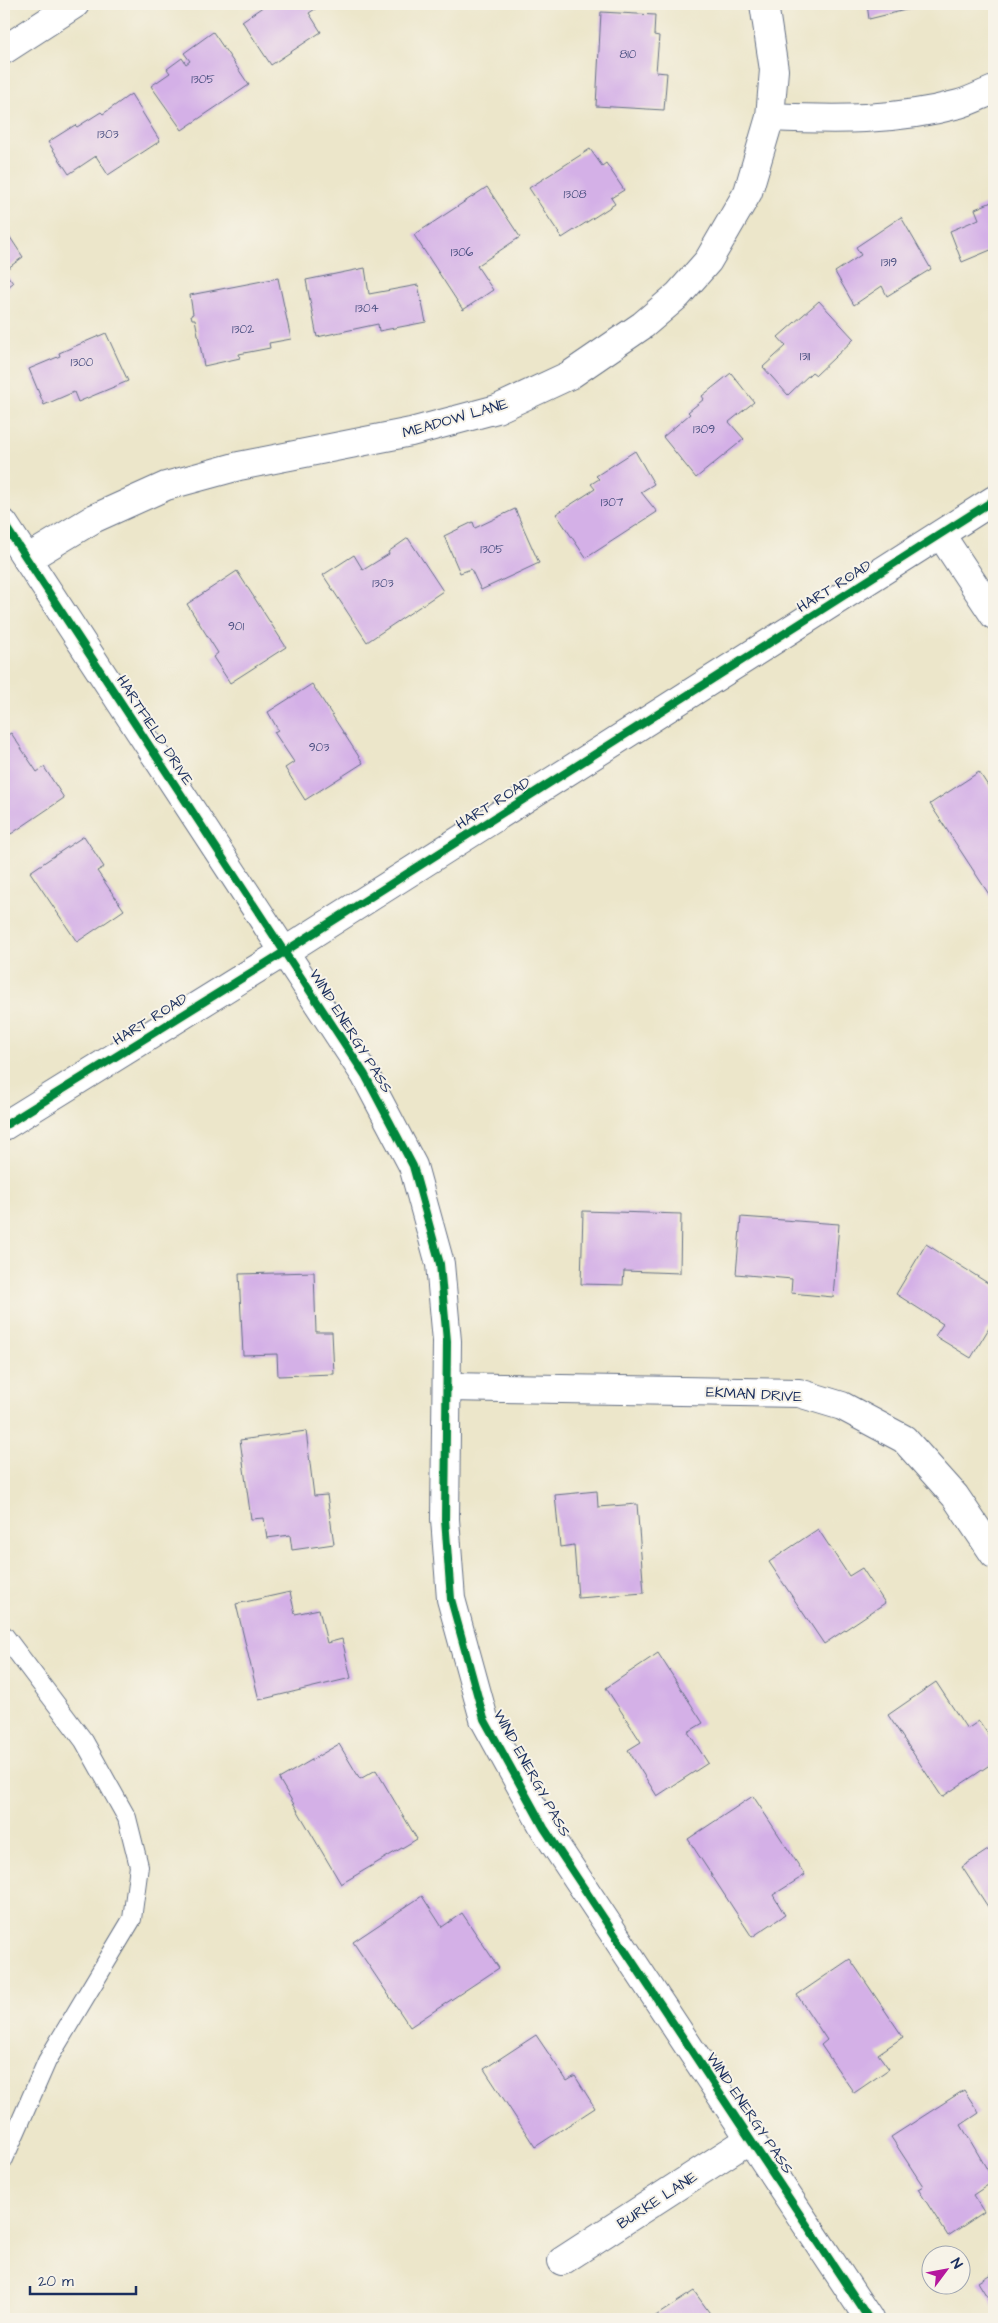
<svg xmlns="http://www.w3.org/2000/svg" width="998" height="2323" font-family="'Architects Daughter',sans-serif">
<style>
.building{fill:#d4b0e7}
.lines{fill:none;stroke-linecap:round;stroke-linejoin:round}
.service-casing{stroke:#646f84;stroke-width:20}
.minor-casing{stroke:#646f84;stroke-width:30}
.tertiary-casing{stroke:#646f84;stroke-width:30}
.service{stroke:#fff;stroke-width:18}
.minor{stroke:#fff;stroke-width:28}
.tertiary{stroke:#fff;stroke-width:28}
.cycleway-casing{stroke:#f7f3e8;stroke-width:11}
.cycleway{stroke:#00873e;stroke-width:8}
.labels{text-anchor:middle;stroke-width:4;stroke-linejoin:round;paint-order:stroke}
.number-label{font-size:12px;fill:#494f80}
.street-label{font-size:15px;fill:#1b2f5e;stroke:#f7f3e8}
</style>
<rect width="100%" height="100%" fill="#f7f3e8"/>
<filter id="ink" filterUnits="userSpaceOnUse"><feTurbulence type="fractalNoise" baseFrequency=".02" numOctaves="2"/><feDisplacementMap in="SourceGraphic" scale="10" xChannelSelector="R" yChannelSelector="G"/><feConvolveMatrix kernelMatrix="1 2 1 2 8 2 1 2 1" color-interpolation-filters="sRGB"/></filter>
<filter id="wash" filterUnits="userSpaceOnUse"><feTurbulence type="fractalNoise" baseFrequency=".0096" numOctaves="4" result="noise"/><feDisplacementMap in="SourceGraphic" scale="20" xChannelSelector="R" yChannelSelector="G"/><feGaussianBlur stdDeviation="1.12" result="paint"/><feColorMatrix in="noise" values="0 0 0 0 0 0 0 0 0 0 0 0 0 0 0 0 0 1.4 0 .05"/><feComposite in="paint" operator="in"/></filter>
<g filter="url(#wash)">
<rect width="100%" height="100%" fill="#ece6ca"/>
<g id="blocks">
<g class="building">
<path d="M267 4H323L309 13 321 32 271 65 242 21Z"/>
<path d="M867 4H930L869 19Z"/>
<path d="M601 12 655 15 654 35 659 36 656 72 667 73 664 110 596 106Z"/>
<path d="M213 32 249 85 182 130 151 86 170 73 167 69 182 58 186 64 190 61 184 53Z"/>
<path d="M131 94 160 141 108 175 96 156 69 174 48 142 75 125 77 127 101 112 103 114Z"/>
<path d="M590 149 602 166 606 163 624 190 611 198 615 204 562 238 529 188Z"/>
<path d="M487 187 520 237 477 266 493 290 463 310 414 235Z"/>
<path d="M994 201V253L993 249 962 262 950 231 979 219 975 209Z"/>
<path d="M901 217 931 269 887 296 882 286 854 305 835 272 861 255 856 247Z"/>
<path d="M4 228 23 257 4 271 13 283 4 290Z"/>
<path d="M365 268 369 294 418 285 426 322 379 331 378 324 317 337 306 280Z"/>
<path d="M278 278 291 339 269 343 270 348 239 354 240 358 204 366 195 319H192L191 315 193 314 190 295Z"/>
<path d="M819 301 854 339 816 375 812 372 788 395 763 367 786 346 778 337Z"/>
<path d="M106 333 128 381 78 402 74 392 44 405 29 369 60 356 59 353Z"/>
<path d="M731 373 754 402 729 422 744 439 696 478 663 437 690 414 688 412 704 399 702 396Z"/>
<path d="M635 451 654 484 641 492 657 512 586 558 556 514 595 489 591 484 599 479 596 476Z"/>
<path d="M515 509 539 563 481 590 471 569 460 573 444 536 473 522 475 528Z"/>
<path d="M408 538 443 591 367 642 323 575 354 555 363 570 389 554 388 552Z"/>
<path d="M237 571 286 647 230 683 213 657 218 653 187 604Z"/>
<path d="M312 684 363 763 305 800 285 768 294 762 274 732 278 730 268 712Z"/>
<path d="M11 733 37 772 44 767 64 798 11 834 4 823V737Z"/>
<path d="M979 772 994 795V902L930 804Z"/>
<path d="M84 836 104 867 97 871 124 910 77 942 30 872Z"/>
<path d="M583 1211 681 1214 680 1273 624 1271 623 1285 581 1284Z"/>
<path d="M741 1217 839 1224 833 1297 791 1293 792 1279 736 1274Z"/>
<path d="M926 1244 994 1287V1320L971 1358 935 1336 943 1324 896 1294Z"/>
<path d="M314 1272 316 1332H332L334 1374 278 1376 277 1354 243 1355 239 1274Z"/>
<path d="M306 1431 314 1496 327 1495 334 1544 292 1550 290 1535 267 1538 264 1518 251 1519 240 1440Z"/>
<path d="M597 1491 598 1507 637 1504 644 1593 578 1598 574 1545 560 1547 555 1495Z"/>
<path d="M818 1529 849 1576 862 1568 885 1603 824 1644 769 1562Z"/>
<path d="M290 1592 295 1614 319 1609 327 1643 342 1639 351 1678 259 1700 236 1604Z"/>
<path d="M658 1653 703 1723 688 1732 708 1763 657 1796 628 1750 641 1742 606 1688Z"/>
<path d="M936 1682 967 1729 979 1721 994 1743V1762L942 1797 888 1715Z"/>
<path d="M339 1744 360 1779 376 1770 417 1839 341 1884 279 1779Z"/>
<path d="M753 1796 805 1875 773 1895 785 1915 752 1937 688 1839Z"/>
<path d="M994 1846V1916L962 1867Z"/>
<path d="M422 1896 442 1927 462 1913 499 1968 410 2027 353 1942Z"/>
<path d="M850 1959 903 2037 878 2054 889 2069 854 2093 821 2045 827 2040 797 1995Z"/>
<path d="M536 2035 567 2081 575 2076 595 2108 535 2147 484 2069Z"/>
<path d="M964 2090 979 2113 961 2125 994 2181 973 2195 984 2212 948 2236 918 2189 923 2186 891 2137Z"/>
<path d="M994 2272V2308L978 2282Z"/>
<path d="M694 2291 714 2319H651Z"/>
</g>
</g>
</g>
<g filter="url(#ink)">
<use href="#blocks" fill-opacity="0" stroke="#646f84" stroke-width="1"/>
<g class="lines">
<defs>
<path id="service" d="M4 1635 84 1741 127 1818 139 1866 132 1919 47 2061 4 2159"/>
<g id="minor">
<path d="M4 50 75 4"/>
<path d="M770 117C834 120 896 121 959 104 971 101 983 94 994 90"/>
<path d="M4 524 365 1075 413 1166 440 1264 447 1341 445 1519 451 1599 484 1719 544 1828 869 2319"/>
<path d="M941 535 994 615"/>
<path d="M27 559 95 518 166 486 239 466 411 432 497 409 570 375 643 325 678 295 708 261 748 192 770 117 774 70 764 4"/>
<path d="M448 1387 799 1393 842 1406 904 1439 955 1496 994 1554"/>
<path d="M562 2261 750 2139"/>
</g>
<path id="tertiary" d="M4 1126 284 952 994 500"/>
</defs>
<use href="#service" class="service-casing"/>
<use href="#minor" class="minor-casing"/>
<use href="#tertiary" class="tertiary-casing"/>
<use href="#service" class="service"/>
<use href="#minor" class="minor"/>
<use href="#tertiary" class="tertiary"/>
<defs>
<g id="cycleway">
<path d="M4 524 365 1075 413 1166 440 1264 447 1341 445 1519 451 1599 484 1719 544 1828 869 2319"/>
<path d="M4 1126 284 952 994 500"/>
</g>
</defs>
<use href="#cycleway" class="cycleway-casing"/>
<use href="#cycleway" class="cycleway"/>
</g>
</g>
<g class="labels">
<g class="number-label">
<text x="628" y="58">810</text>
<text x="203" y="83">1305</text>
<text x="108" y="138">1303</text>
<text x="575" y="198">1308</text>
<text x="462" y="256">1306</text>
<text x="889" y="266">1319</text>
<text x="367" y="312">1304</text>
<text x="243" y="333">1302</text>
<text x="805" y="360">1311</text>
<text x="82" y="366">1300</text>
<text x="704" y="433">1309</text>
<text x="612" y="506">1307</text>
<text x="492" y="553">1305</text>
<text x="383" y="587">1303</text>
<text x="236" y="630">901</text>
<text x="319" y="751">903</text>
</g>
<g class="street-label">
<text transform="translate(455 418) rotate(-16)" y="5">MEADOW LANE</text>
<text transform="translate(834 586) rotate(-32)" y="5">HART ROAD</text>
<text transform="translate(155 730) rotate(57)" y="5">HARTFIELD DRIVE</text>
<text transform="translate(493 803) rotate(-32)" y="5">HART ROAD</text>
<text transform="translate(150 1019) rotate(-32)" y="5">HART ROAD</text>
<text transform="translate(351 1031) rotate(58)" y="5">WIND ENERGY PASS</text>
<text transform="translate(754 1394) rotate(3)" y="5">EKMAN DRIVE</text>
<text transform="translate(532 1773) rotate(61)" y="5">WIND ENERGY PASS</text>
<text transform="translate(750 2113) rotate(56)" y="5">WIND ENERGY PASS</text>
<text transform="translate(657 2200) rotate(-33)" y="5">BURKE LANE</text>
</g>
</g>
<rect width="998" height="2323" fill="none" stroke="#f7f3e8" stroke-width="20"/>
<g transform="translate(946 2270) rotate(58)"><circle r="24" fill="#f7f3e8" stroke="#9fa5b1"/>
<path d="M0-4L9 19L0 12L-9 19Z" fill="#b5179e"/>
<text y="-8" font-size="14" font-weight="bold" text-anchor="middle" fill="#1b2f5e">N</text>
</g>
<path d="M30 2286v8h106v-8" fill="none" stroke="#1b2f5e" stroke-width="2.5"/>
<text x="38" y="2286" font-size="15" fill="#1b2f5e" stroke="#f7f3e8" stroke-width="4" paint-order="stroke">20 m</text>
</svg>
